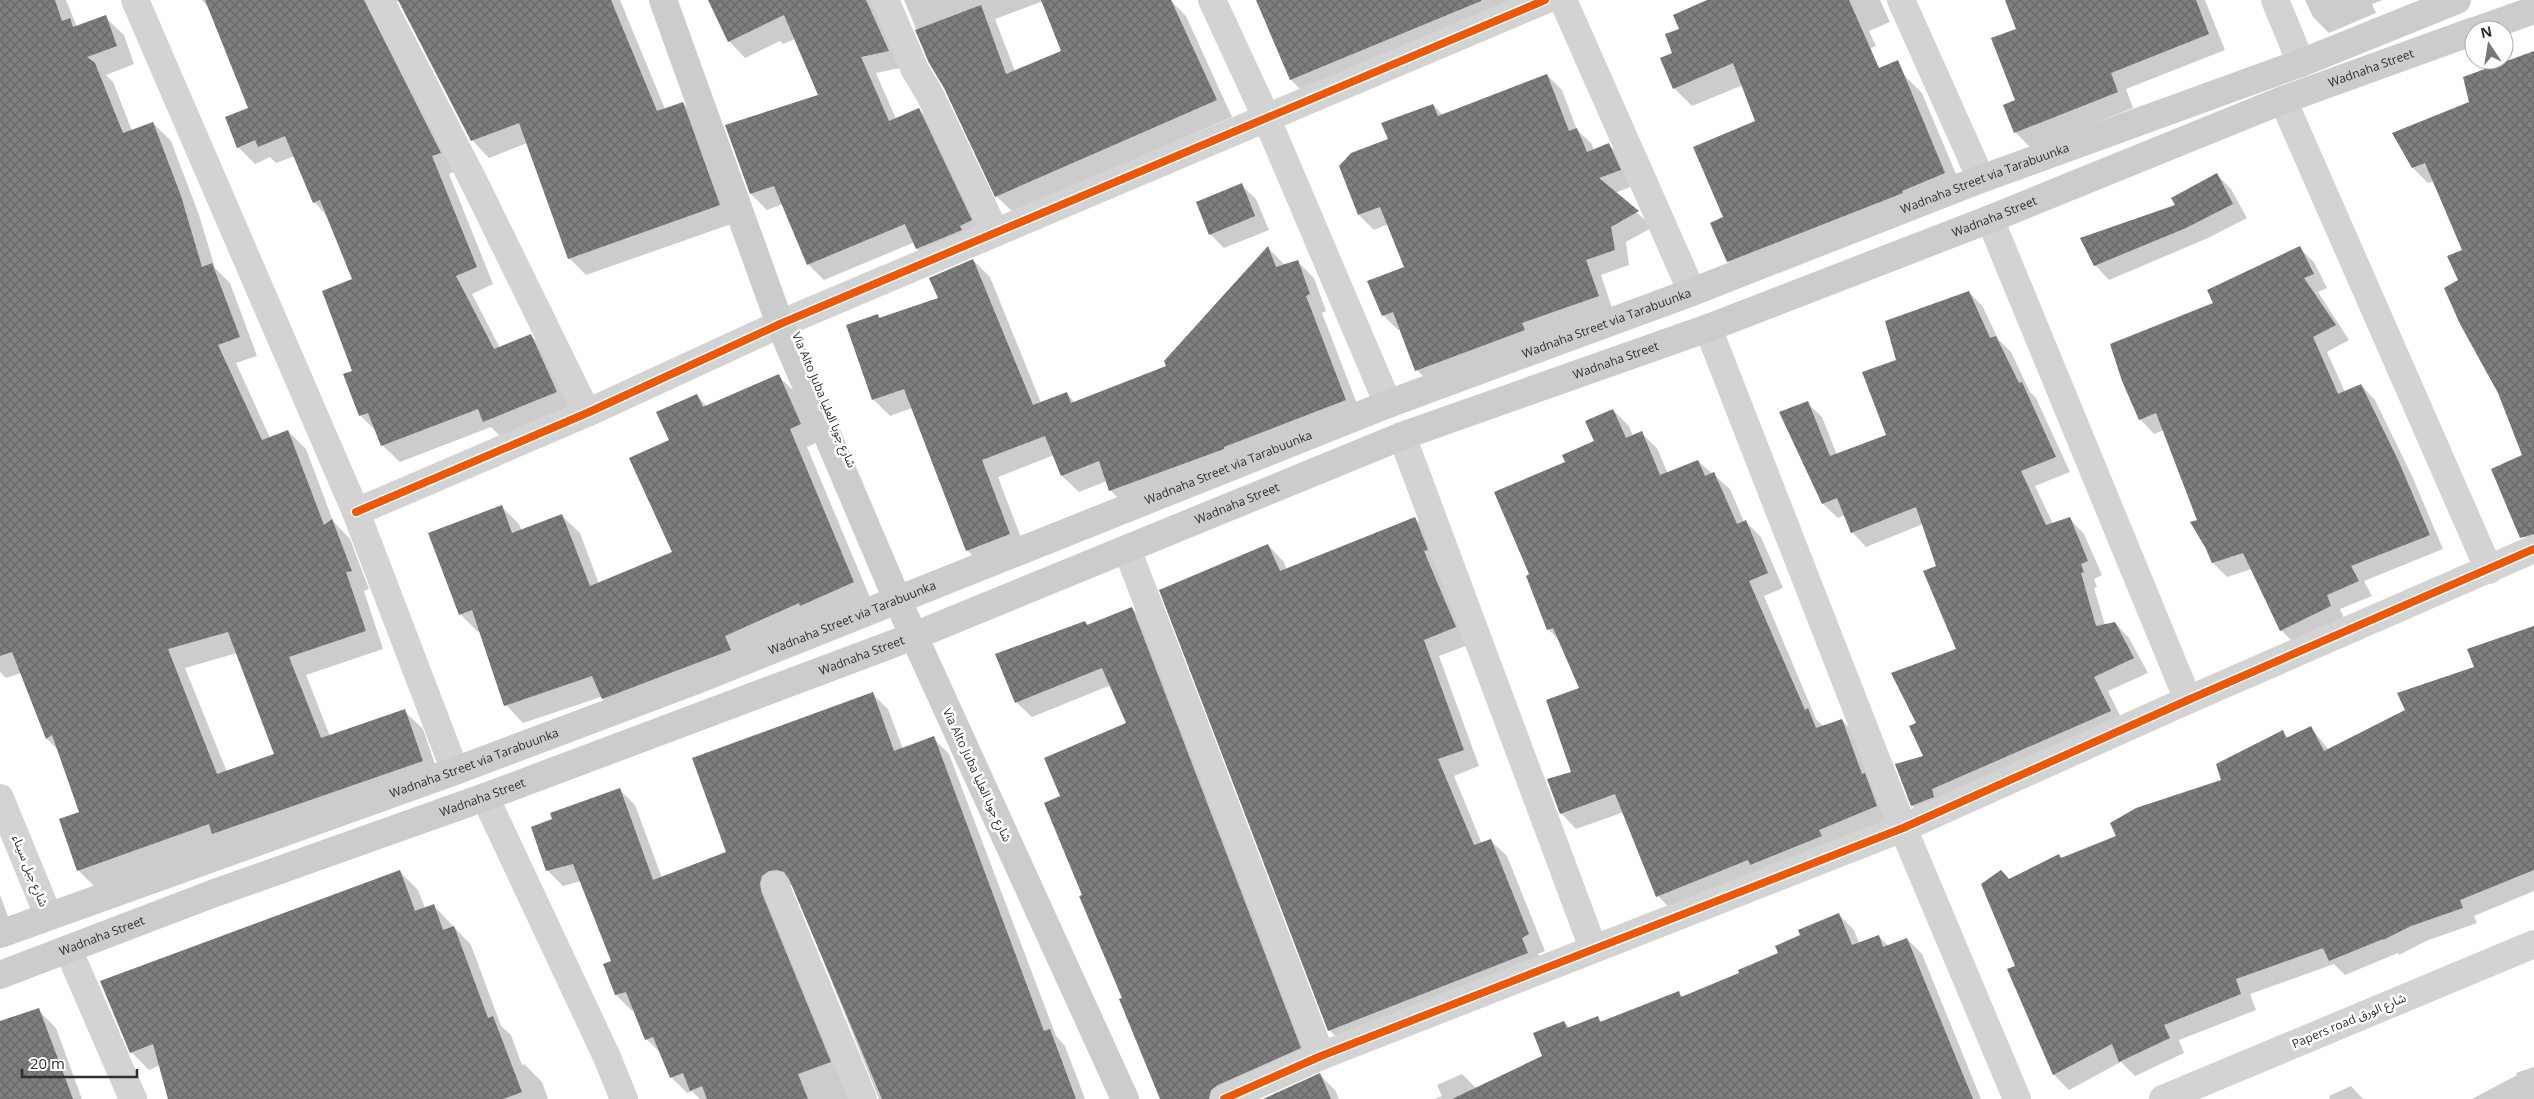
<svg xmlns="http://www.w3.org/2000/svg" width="2534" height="1099" font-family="'Open Sans','Noto Sans Arabic',sans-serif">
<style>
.shadow{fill:#0003;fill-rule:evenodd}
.building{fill:url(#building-cross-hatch);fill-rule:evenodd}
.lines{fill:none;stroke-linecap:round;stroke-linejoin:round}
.street{stroke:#d3d3d3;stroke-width:28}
.secondary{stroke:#ccc;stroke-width:28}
.cycleway-casing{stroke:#fff;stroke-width:11}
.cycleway{stroke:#e8590c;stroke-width:8}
.labels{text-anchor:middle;stroke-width:5;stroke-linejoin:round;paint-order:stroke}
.street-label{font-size:12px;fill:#2e2e2e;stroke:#fff}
</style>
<defs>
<pattern id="building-cross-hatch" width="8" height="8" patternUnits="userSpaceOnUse" patternTransform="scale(1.25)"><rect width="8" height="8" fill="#7e7e7e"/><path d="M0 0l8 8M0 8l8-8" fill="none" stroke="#686868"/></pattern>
</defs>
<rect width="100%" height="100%" fill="#fff"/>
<g class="shadow">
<path d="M0 0H66L77 27 105 17 124 35 134 64 106 75 113 82 132 131 153 123 171 141 199 215 215 268 230 283 257 356 236 363 270 438 288 431 306 449 333 521 350 539 369 589 364 591 383 649 306 675 330 736 404 711 423 729 440 779 97 889 78 870 81 813 59 751 47 739 21 673 6 678 0 672ZM237 653 276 755 227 772 185 668Z"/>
<path d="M202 0H620L665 109 683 103 700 120 737 222 586 275 569 258 527 143 489 158 472 140 400 1 390 3 458 170 449 174 493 284 472 294 500 348 530 335 548 352 573 409 502 438 491 427 400 462 382 445 377 432 360 415 353 280 327 216 314 202 295 156 276 163 270 157 255 164 238 147 250 109 211 11Z"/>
<path d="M709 0H1170L1186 16 1232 117 1013 212 996 196 945 88 930 62 904 0 896 1 905 67 876 73 896 119 918 109 935 125 987 236 934 265 917 249 915 242 824 280 808 264 783 204 767 210 751 194 819 96 795 39 783 44 780 41 745 58 729 41ZM1043 1 1062 52 1015 71 995 19Z"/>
<path d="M1259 0H1545L1305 94 1291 80Z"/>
<path d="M1710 0H1743L1809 146 1903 74 1922 93 1963 191 1746 280 1728 261 1725 218 1757 121 1743 85 1692 106 1674 88V54L1681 30Z"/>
<path d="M1801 0H1880L1890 22 1869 31 1876 46 1835 63Z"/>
<path d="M2007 0H2205L2225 50 2126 89 2133 108 2031 148 2015 132 2018 29Z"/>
<path d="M2305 0H2383L2372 4 2376 13 2329 33 2313 17Z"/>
<path d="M2534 52V546L2519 531 2523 456 2460 280 2464 250 2434 181 2428 183 2413 168 2471 103Z"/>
<path d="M1547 75 1562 90 1577 130 1592 144 1594 151 1609 145 1624 160 1635 185 1615 193 1653 227 1626 242 1629 265 1601 275 1613 311 1432 385 1417 370 1401 329 1398 330 1383 315 1405 268 1388 224 1374 230 1359 215 1389 140 1433 105 1443 115Z"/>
<path d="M2217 175 2231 189 2247 218 2208 238 2109 280 2095 265Z"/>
<path d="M1241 185 1256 199 1269 230 1224 248 1210 234Z"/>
<path d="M1268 248 1284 264 1297 261 1314 278 1326 311 1322 313 1362 417 1127 507 1110 490 1107 481 1079 492 1062 476 1054 455 998 477 1026 551 984 567 967 550 912 408 890 416 873 399 877 315 881 319 940 298 973 260 990 277 1041 403 1066 393 1075 403 1168 367Z"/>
<path d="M2299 248 2314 262 2327 288 2318 292 2349 340 2327 352 2345 392 2361 385 2375 400 2412 476 2443 549 2364 581 2372 596 2340 609 2345 621 2295 644 2281 630 2252 569 2227 577 2213 563 2164 430 2154 434 2140 419 2215 304Z"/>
<path d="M1969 292 1983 307 1998 339 2011 352 2030 392 2036 398 2070 472 2035 486 2053 524 2070 519 2084 534 2102 575 2094 579 2097 587 2094 588 2105 625 2115 623 2129 638 2148 673 2108 691 2125 726 1927 820 1912 806 1896 765 1924 757 1957 650 1937 567 1923 524 1866 547 1852 532 1845 515 1838 518 1823 504 1781 413 1807 403 1822 417 1837 455 1888 436 1897 361Z"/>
<path d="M778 376 796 393 818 442 807 447 871 600 620 716 601 697 523 723 506 705 480 631 478 632 460 614 501 506 519 524 522 531 562 516 580 533 599 584 673 553 670 441 697 396 707 406Z"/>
<path d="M1613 410 1629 426 1633 436 1641 433 1657 448 1668 474 1698 461 1730 489 1744 522H1746L1761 537 1783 588 1764 596 1816 719 1824 727 1842 720 1857 736 1892 821 1673 912 1658 896 1624 812 1576 829 1561 813 1572 772 1580 689 1561 642 1548 629 1531 575 1567 463 1596 442Z"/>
<path d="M1415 518 1431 534 1471 644 1439 656 1479 766 1454 776 1482 844 1490 840 1507 856 1545 951 1538 954 1543 969 1346 1046 1329 1030 1268 545 1284 562 1287 570Z"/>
<path d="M1132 608 1147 624 1316 1063 1235 1099H1162L1084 895 1128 724 1111 685 1032 717 1016 702 1085 622 1089 626Z"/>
<path d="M2534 626V891L2474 916 2477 923 2426 941 2399 955 2398 953 2345 975 2334 964 2250 994 2256 1010 2179 1040 2184 1053 2135 1076 2121 1062 2069 1090 2054 1075 2008 970 2016 966 2010 880 2059 856 2063 859 2117 836 2223 780 2282 732 2289 738 2311 728 2329 750 2407 711 2476 668 2469 650Z"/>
<path d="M872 694 888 709 903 749 933 738 949 754 1056 1036 1065 1046 1085 1099H879L793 885 785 886 855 1099H700L692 1091 687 1093 671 1077 661 1053 646 1039 634 1010 632 1011 616 995 605 964 613 961 581 881 563 886 547 870 620 790 635 805 662 878 728 853Z"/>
<path d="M400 872 418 890 425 908 433 905 471 945 501 1026 511 1035 522 1065 524 1064 542 1082 548 1099H170L160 1065 149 1070 131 1052Z"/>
<path d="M0 895 10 922 0 926Z"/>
<path d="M1839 915 1854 930 1859 943 1878 936 1889 946 1907 939 1922 954 1981 1099H1435L1442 1096 1437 1085 1462 1074 1477 1089 1543 1056 1564 1022 1570 1028 1597 1017 1603 1023 1678 993 1683 997 1741 974 1780 954 1802 936Z"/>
<path d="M38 1010 56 1028 82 1099H0V1023Z"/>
<path d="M2534 1067V1099H2472L2517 1075 2516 1073Z"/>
<path d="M1320 1075 1335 1090 1339 1099H1266Z"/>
<path d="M2351 1086 2363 1099H2330L2329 1096Z"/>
</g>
<g class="building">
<path d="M0 0H55L62 21 70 18 73 27 106 15 117 46 87 57 95 63 123 133 153 122 181 196 202 267 212 263 240 337 218 345 262 440 288 430 324 525 332 519 352 571 346 572 366 631 289 657 321 738 405 709 423 761 212 834 209 824 77 871 59 819 79 812 52 735 46 739 12 652 0 656ZM228 632 274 754 217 774 168 649Z"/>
<path d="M205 0H364L441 153 432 156 477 267 456 276 494 349 531 334 557 392 483 422 478 409 381 446 368 413 359 416 343 374 352 371 322 291 352 279 320 200 313 203 285 136 258 147 255 140 237 148 225 117 248 108Z"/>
<path d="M398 0H611L657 111 683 102 720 205 568 259 519 123 471 141Z"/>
<path d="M708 0H866L889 51 861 57 889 121 919 108 972 220 960 226 962 230 916 249 905 224 807 265 774 186 750 194 725 125 818 95 784 15 728 42Z"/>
<path d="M1041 0H1171L1217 100 995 197 944 88 929 63 915 30 981 5 1006 74 1061 51Z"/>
<path d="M1256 0H1481V1L1290 80Z"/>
<path d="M1707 0H1849L1879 68 1898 60 1945 173 1902 191 1903 193 1727 262 1710 223 1723 217 1693 147 1755 121 1733 63 1673 89 1660 58 1672 53 1665 34 1679 29 1673 15Z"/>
<path d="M2005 0H2196L2209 34 2111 73 2118 92 2014 133 2003 105 2015 100 1991 38 2016 29Z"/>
<path d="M2534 51V534L2520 538 2491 469 2522 455 2498 393 2460 324 2444 288 2458 280 2447 256 2462 250 2425 163 2412 168 2392 133 2469 102 2463 77Z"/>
<path d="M1547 74 1569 131 1577 128 1587 152 1609 143 1621 170 1599 178 1639 211 1611 227 1615 250 1586 260 1599 296 1522 323 1525 330 1415 371 1393 312 1382 316 1367 281 1404 267 1380 207 1358 215 1339 166 1351 153 1388 139 1381 123 1433 104 1438 116Z"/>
<path d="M2217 173 2233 204 2186 228 2094 266 2080 238 2175 205 2171 198Z"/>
<path d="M1242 183 1255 216 1209 235 1196 202Z"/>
<path d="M1268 246 1276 267 1298 260 1310 294 1306 296 1346 400 1224 447V449L1109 491 1099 461 1061 476 1045 436 982 460 1010 534 966 551 904 389 872 400 846 325 878 314 879 318 938 298 929 278 973 259 1033 405 1067 392 1071 403 1166 366 1164 361Z"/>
<path d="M2300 246 2314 274 2304 278 2336 325 2313 337 2338 394 2361 384 2398 460 2430 535 2351 566 2359 581 2327 595 2331 606 2280 631 2243 553 2212 563 2205 547 2190 522 2197 520 2156 413 2139 420 2122 381 2110 344 2213 303 2207 290Z"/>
<path d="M1969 291 1990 338 1996 336 2019 383 2022 382 2056 457 2021 471 2046 525 2070 517 2088 561 2081 564 2084 572 2081 573 2096 626 2115 622 2134 658 2094 677 2111 711 1932 789 1934 797 1911 806 1895 764 1923 756 1909 726 1916 723 1891 673 1956 649 1923 571 1936 566 1916 507 1851 533 1837 498 1822 504 1779 412 1808 401 1830 456 1886 435 1862 372 1896 360 1885 321Z"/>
<path d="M779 374 801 424 790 429 854 582 800 606 799 603 725 636 731 650 602 699 592 676 504 706 472 610 459 615 428 533 502 505 512 533 562 514 590 586 672 552 629 458 669 440 656 412 697 394 703 407Z"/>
<path d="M1613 409 1626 438 1642 431 1660 475 1698 460 1705 476 1714 472 1737 524 1746 520 1768 573 1749 581 1805 710 1808 708 1816 728 1842 719 1862 774 1865 773 1877 806 1819 830 1822 836 1750 865 1748 860 1656 897 1615 794 1560 814 1547 779 1571 772 1546 700 1579 688 1553 628 1547 630 1526 576 1529 574 1494 492 1565 462 1562 455 1594 441 1585 421Z"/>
<path d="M1415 517 1428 550 1424 551 1456 627 1424 640 1464 750 1438 759 1474 845 1491 839 1529 934 1522 938 1528 953 1328 1031 1159 590 1268 544 1280 571Z"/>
<path d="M1132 607 1301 1048 1218 1085 1211 1090 1209 1099H1160L1119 999 1122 998 1079 896 1082 895 1044 803 1060 796 1044 758 1126 723 1102 668 1015 703 995 654 1085 621 1087 625Z"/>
<path d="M2534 626V870L2460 900 2463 908 2411 926 2383 940V939L2329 961 2323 948 2236 979 2241 994 2164 1025 2170 1038 2119 1062 2112 1044 2053 1075 2007 969 2015 966 1981 884 2001 870 2009 879 2059 854 2061 858 2116 836 2110 823 2136 808 2221 780 2216 764 2283 730 2286 738 2311 726 2324 751 2405 710 2397 693 2474 667 2467 649Z"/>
<path d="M873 692 894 751 934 736 1044 1031 1050 1029 1076 1099H882L789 879 784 872 777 870 769 871 762 876 760 883 761 891 831 1062 798 1074 808 1099H707L702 1086 690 1091 683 1073 670 1078 653 1037 645 1040 626 992 615 995 603 964 611 961 573 864 546 871 531 827 552 819 550 813 620 788 653 880 726 852 692 758Z"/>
<path d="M400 870 415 911 434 904 443 930 454 926 488 1018 493 1016 522 1092 503 1099H168L153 1044 130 1053 100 981Z"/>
<path d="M1839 913 1852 945 1879 935 1883 947 1907 938 1973 1099H1452L1542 1056 1533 1033 1564 1021 1567 1028 1598 1016 1600 1022 1679 991 1681 997 1739 973 1738 970 1778 953 1775 946 1800 935 1798 930Z"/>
<path d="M39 1008 73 1099H0V1021Z"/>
<path d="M1320 1073 1331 1099H1263Z"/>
</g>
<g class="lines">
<g class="street">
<path d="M135 0 356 512 455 771"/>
<path d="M380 0 474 182 587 413"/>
<path d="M885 0 915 70 930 95 995 232"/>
<path d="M1212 0 1266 117 1388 404"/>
<path d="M1563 0 1692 292"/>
<path d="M1901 0 1981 179"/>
<path d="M2275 0 2301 63"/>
<path d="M2283 100 2489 570"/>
<path d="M1990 219 2188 700"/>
<path d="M1708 328 1903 828 2017 1099"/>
<path d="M1402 436 1593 948"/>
<path d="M356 512 587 413 780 324 1545 0"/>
<path d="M1127 549 1321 1056"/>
<path d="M485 797 606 1055 624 1099"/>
<path d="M0 798 48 915"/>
<path d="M775 885 863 1099"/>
<path d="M68 949 133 1099"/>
<path d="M1224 1099 1321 1056 1903 828 2188 700 2534 549"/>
<path d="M2163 1099 2534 944"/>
</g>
<g class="secondary">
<path d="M663 0 780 324 897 599 1125 1099"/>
<path d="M2478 30 2534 10"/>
<path id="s1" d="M0 934 455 771 697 680 1388 404 1692 292 1981 179 2301 63 2457 0"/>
<path id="s2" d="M0 975 212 894 485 797 914 636 1402 436 1708 328 1990 219 2283 100 2474 31"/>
</g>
<defs>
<g id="cycleway">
<path d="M356 512 587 413 780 324 1545 0"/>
<path d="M1224 1099 1321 1056 1903 828 2188 700 2534 549"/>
</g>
</defs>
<use href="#cycleway" class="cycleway-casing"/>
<use href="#cycleway" class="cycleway"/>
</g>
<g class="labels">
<g class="street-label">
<text dy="4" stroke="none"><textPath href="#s2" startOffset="2539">Wadnaha Street</textPath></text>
<text dy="4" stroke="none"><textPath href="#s1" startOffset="2124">Wadnaha Street via Tarabuunka</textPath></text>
<text dy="4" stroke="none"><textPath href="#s2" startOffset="2134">Wadnaha Street</textPath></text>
<text dy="4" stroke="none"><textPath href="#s1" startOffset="1719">Wadnaha Street via Tarabuunka</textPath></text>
<text dy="4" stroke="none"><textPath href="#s2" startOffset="1729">Wadnaha Street</textPath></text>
<text transform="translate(824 400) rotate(67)" y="4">Via Alto Juba شارع جوبا العليا</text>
<text dy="4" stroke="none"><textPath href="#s1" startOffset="1314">Wadnaha Street via Tarabuunka</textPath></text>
<text dy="4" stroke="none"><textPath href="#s2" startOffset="1324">Wadnaha Street</textPath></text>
<text dy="4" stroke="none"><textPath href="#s1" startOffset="909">Wadnaha Street via Tarabuunka</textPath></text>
<text dy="4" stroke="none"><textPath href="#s2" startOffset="919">Wadnaha Street</textPath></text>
<text dy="4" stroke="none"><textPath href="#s1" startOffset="504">Wadnaha Street via Tarabuunka</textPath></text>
<text transform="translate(977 775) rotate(65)" y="4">Via Alto Juba شارع جوبا العليا</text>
<text dy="4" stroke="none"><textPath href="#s2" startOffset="514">Wadnaha Street</textPath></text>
<text transform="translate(30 871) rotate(68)" y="4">شارع جبل سيناء</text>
<text dy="4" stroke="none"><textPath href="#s2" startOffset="109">Wadnaha Street</textPath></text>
<text transform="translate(2349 1021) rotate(-23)" y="4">Papers road شارع الورق</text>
</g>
</g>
<g transform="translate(2489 45) rotate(348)"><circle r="24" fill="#ffffff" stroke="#ababab"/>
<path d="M0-4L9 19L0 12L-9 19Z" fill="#777777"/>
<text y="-8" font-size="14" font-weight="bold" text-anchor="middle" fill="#2e2e2e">N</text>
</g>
<path d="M22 1069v8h115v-8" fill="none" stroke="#2e2e2e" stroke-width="2.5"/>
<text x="30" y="1069" font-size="15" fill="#2e2e2e" stroke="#ffffff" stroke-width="4" paint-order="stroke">20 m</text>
</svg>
